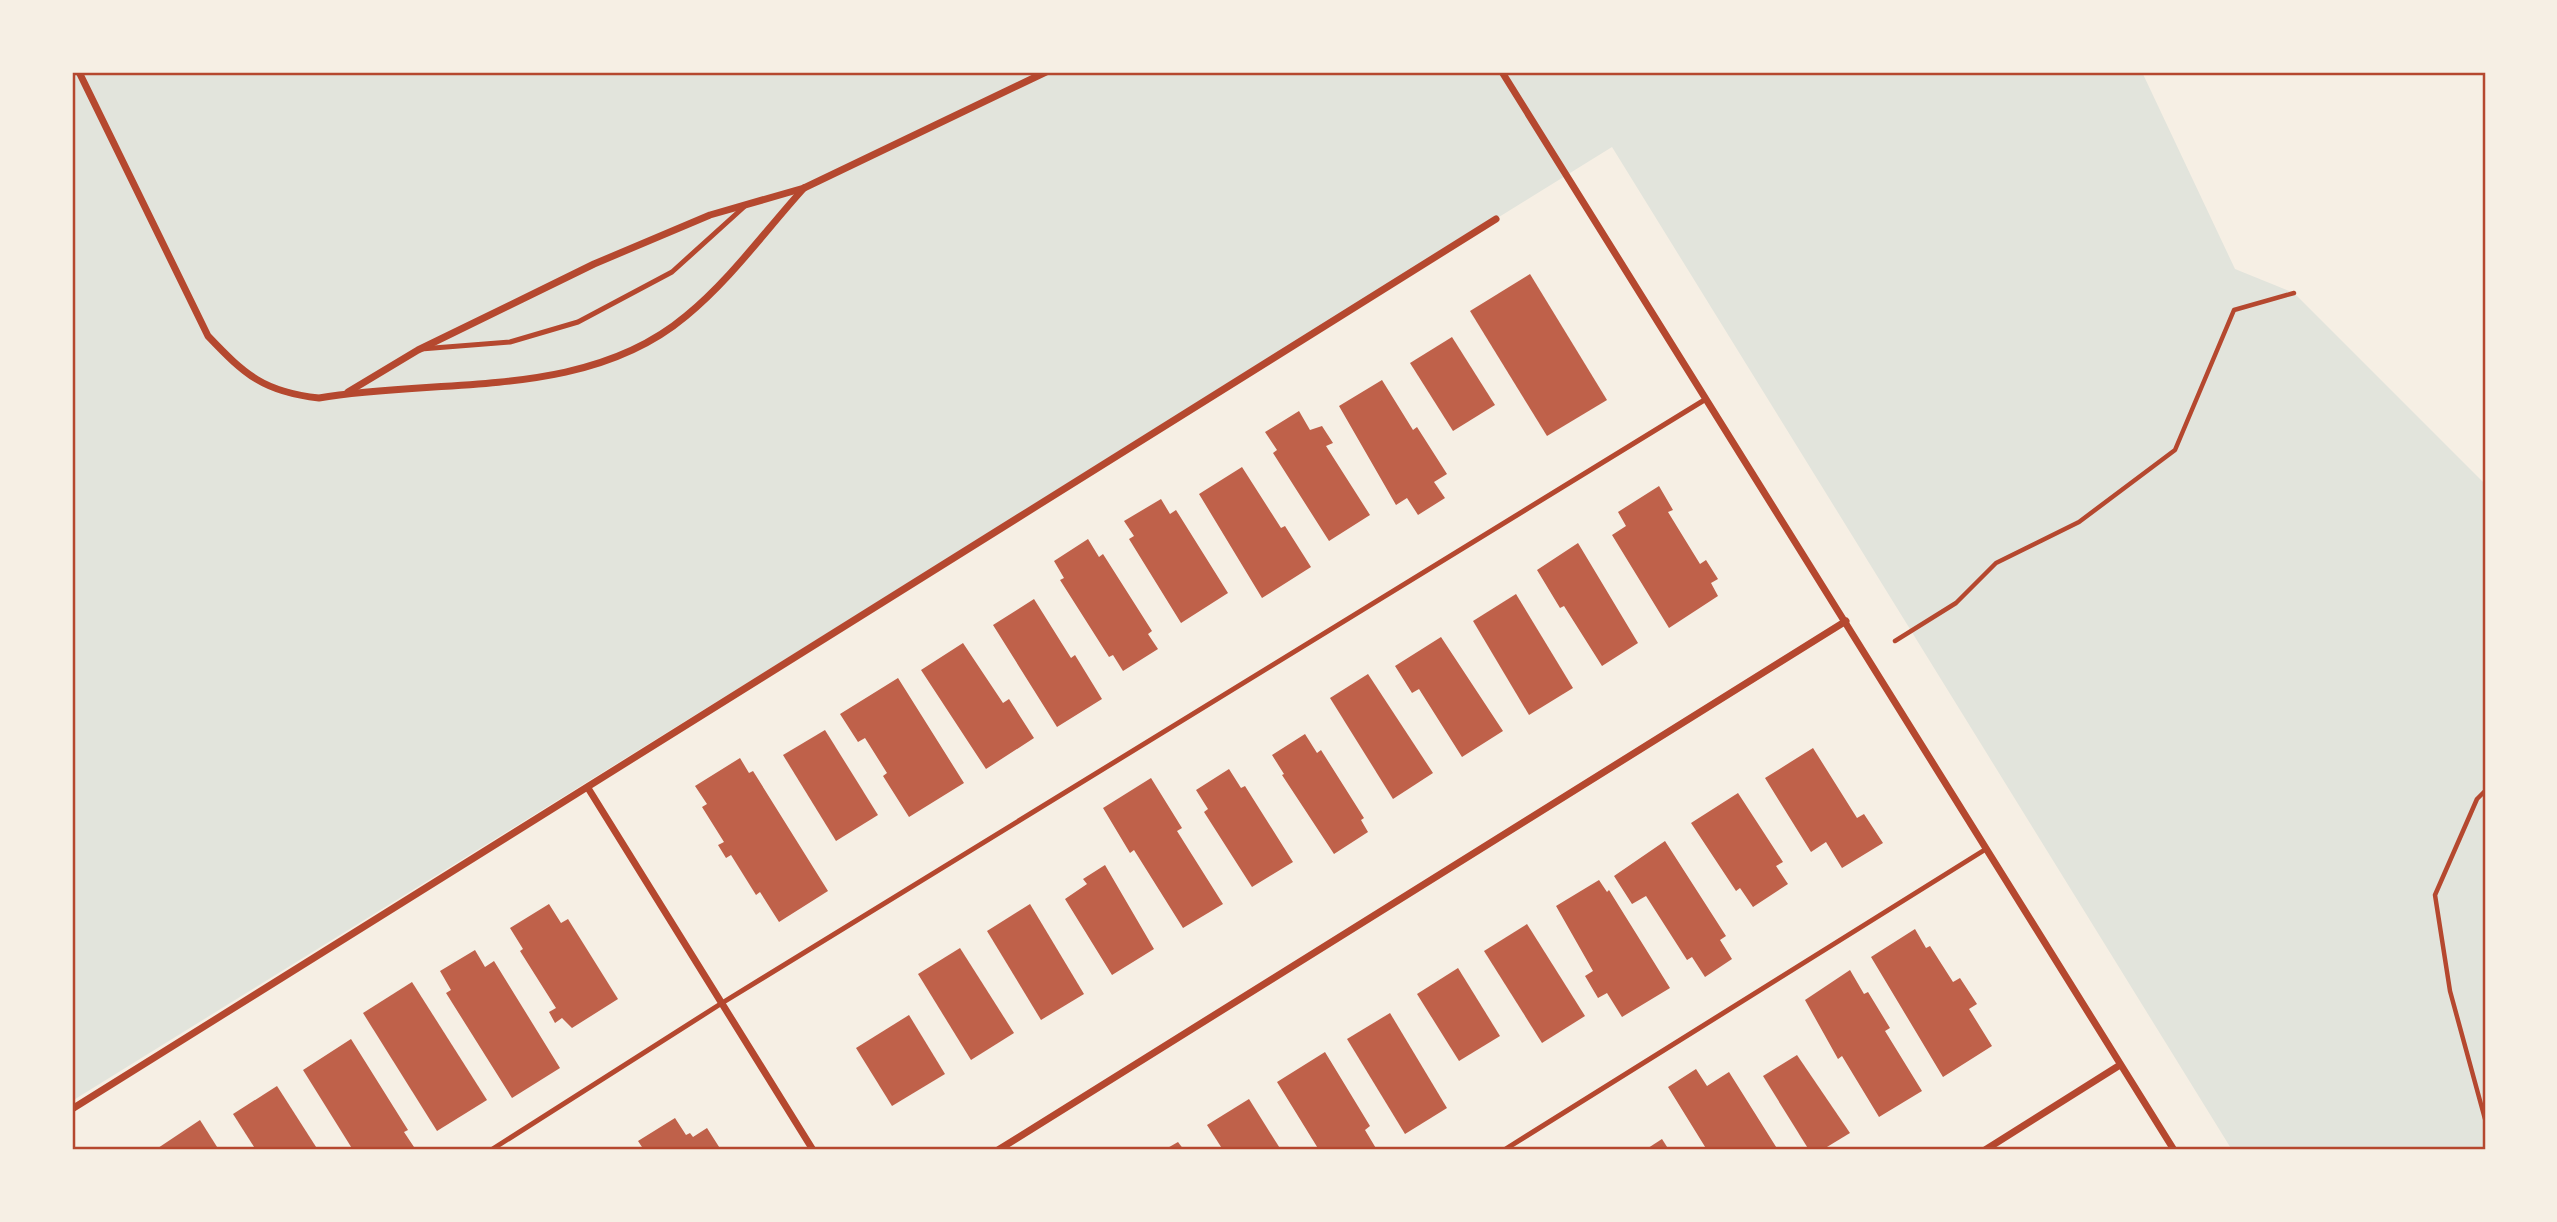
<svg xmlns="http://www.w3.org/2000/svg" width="2557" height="1222" font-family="Barlow,sans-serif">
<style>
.green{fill:#e2e4dc}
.building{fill:#bf614a}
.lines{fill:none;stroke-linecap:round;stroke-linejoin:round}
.path{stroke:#b5482f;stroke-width:4.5}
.service{stroke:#b5482f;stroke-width:5}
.minor{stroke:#b5482f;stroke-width:7}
.neatline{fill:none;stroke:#b5482f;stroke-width:2.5}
</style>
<rect width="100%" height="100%" fill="#f6efe4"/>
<path class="green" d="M72 72H2142L2235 269 2294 293 2485 484V1150H2232L1612 147 72 1101Z"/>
<g class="building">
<path d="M1530 274 1607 400 1547 436 1470 311Z"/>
<path d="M1452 337 1495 405 1453 431 1410 363Z"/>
<path d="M1382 380 1413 430 1417 427 1447 474 1434 482 1445 498 1418 515 1407 498 1396 505 1339 406Z"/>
<path d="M1299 411 1310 430 1322 426 1333 443 1326 446 1370 515 1329 541 1273 453 1277 450 1265 432Z"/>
<path d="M1242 467 1281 528 1285 526 1311 567 1262 598 1199 494Z"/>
<path d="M1659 486 1673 510 1668 512 1700 564 1706 560 1718 579 1711 583 1718 596 1669 628 1612 535 1626 526 1618 512Z"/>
<path d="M1161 499 1170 514 1176 510 1228 593 1181 623 1129 539 1134 536 1124 521Z"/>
<path d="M1088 539 1099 557 1103 554 1152 631 1148 634 1158 649 1123 671 1113 655 1109 657 1060 580 1064 578 1054 561Z"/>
<path d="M1578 543 1638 643 1602 666 1564 606 1560 608 1537 570Z"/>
<path d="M1516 594 1573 688 1529 715 1473 621Z"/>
<path d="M1034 599 1071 658 1075 655 1102 699 1057 727 993 625Z"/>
<path d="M1441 637 1503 731 1462 757 1419 689 1412 693 1395 666Z"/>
<path d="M963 643 1003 703 1009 699 1034 738 986 769 921 670Z"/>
<path d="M1368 674 1433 773 1393 799 1330 698Z"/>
<path d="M898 678 964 783 909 817 883 776 887 773 865 738 858 742 840 714Z"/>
<path d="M825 730 878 815 836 841 783 755Z"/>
<path d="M1305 734 1317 753 1321 750 1364 818 1361 820 1368 832 1334 854 1282 775 1284 774 1272 755Z"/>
<path d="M1813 748 1857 818 1864 814 1883 843 1842 868 1826 842 1811 852 1765 778Z"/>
<path d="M740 758 749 773 753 771 828 891 779 922 760 892 756 895 731 855 726 858 718 845 724 842 702 807 707 804 695 786Z"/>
<path d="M1229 769 1241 788 1245 786 1293 862 1252 887 1204 812 1208 809 1196 790Z"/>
<path d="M1151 778 1182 828 1177 831 1223 904 1183 928 1134 850 1130 853 1103 808Z"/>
<path d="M1738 793 1783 862 1776 866 1788 884 1753 907 1740 888 1736 891 1691 823Z"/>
<path d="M1665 841 1726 936 1720 940 1732 959 1705 977 1692 957 1687 960 1646 896 1632 904 1614 876Z"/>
<path d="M1105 865 1154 949 1112 975 1065 899 1087 884 1083 879Z"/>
<path d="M1599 880 1607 892 1609 890 1670 988 1622 1017 1607 993 1598 998 1585 976 1593 971 1556 906Z"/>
<path d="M549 904 561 923 568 919 618 999 572 1028 562 1018 555 1023 549 1012 556 1008 520 951 523 949 510 928Z"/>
<path d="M1030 904 1084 994 1041 1020 987 931Z"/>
<path d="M1527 924 1585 1016 1542 1043 1484 951Z"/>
<path d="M1915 929 1926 948 1930 946 1953 982 1960 978 1977 1004 1969 1009 1992 1046 1943 1077 1871 957Z"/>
<path d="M960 948 1014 1033 971 1060 918 974Z"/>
<path d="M475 950 485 967 494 961 560 1068 512 1098 446 993 451 990 440 971Z"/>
<path d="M1458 968 1500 1036 1459 1061 1417 994Z"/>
<path d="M1850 970 1864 994 1868 992 1890 1028 1885 1031 1922 1091 1879 1117 1842 1056 1838 1059 1805 1000Z"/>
<path d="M412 982 487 1100 437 1131 363 1013Z"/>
<path d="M1390 1013 1447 1108 1405 1134 1347 1039Z"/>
<path d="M909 1015 945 1074 892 1106 856 1048Z"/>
<path d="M351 1039 408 1130 404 1132 416 1150H353L303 1070Z"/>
<path d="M1325 1052 1370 1126 1365 1130 1377 1150H1319L1277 1082Z"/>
<path d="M1797 1055 1850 1133 1822 1150H1809L1763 1076Z"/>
<path d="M1696 1069 1707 1086 1729 1072 1778 1150H1707L1668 1087Z"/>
<path d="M277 1086 318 1150H256L233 1114Z"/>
<path d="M1249 1099 1281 1150H1223L1207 1125Z"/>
<path d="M675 1118 686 1135 690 1133 693 1137 707 1128 721 1150H644L638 1141Z"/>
<path d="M200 1120 219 1150H159L158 1148Z"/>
<path d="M1662 1139 1669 1150H1645Z"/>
<path d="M1178 1142 1184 1150H1164Z"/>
</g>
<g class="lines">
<g class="path">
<path d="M1895 641 1956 603 1996 563 2079 522 2175 450 2234 310 2294 293"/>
<path d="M2485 791 2477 799 2435 895 2450 991 2485 1119"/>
</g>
<g class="service">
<path d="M421 349 510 342 578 322 672 272 745 206"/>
<path d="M491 1150 722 1003 1706 399"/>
<path d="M1504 1150 1986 849"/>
</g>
<g class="minor">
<path d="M79 72 208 336C245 375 264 392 319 398 440 377 585 401 686 316 731 279 765 231 804 188"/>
<path d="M1502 72 2174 1150"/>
<path d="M348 392 418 350 594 264 710 215 804 188 1046 72"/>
<path d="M588 788 813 1150"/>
<path d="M72 1109 1496 219"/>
<path d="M998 1150 1846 621"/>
<path d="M1985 1150 2120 1065"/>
</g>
</g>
<rect width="2557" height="1222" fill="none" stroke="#f6efe4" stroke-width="147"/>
<rect x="74" y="74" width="2410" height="1074" class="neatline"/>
</svg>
